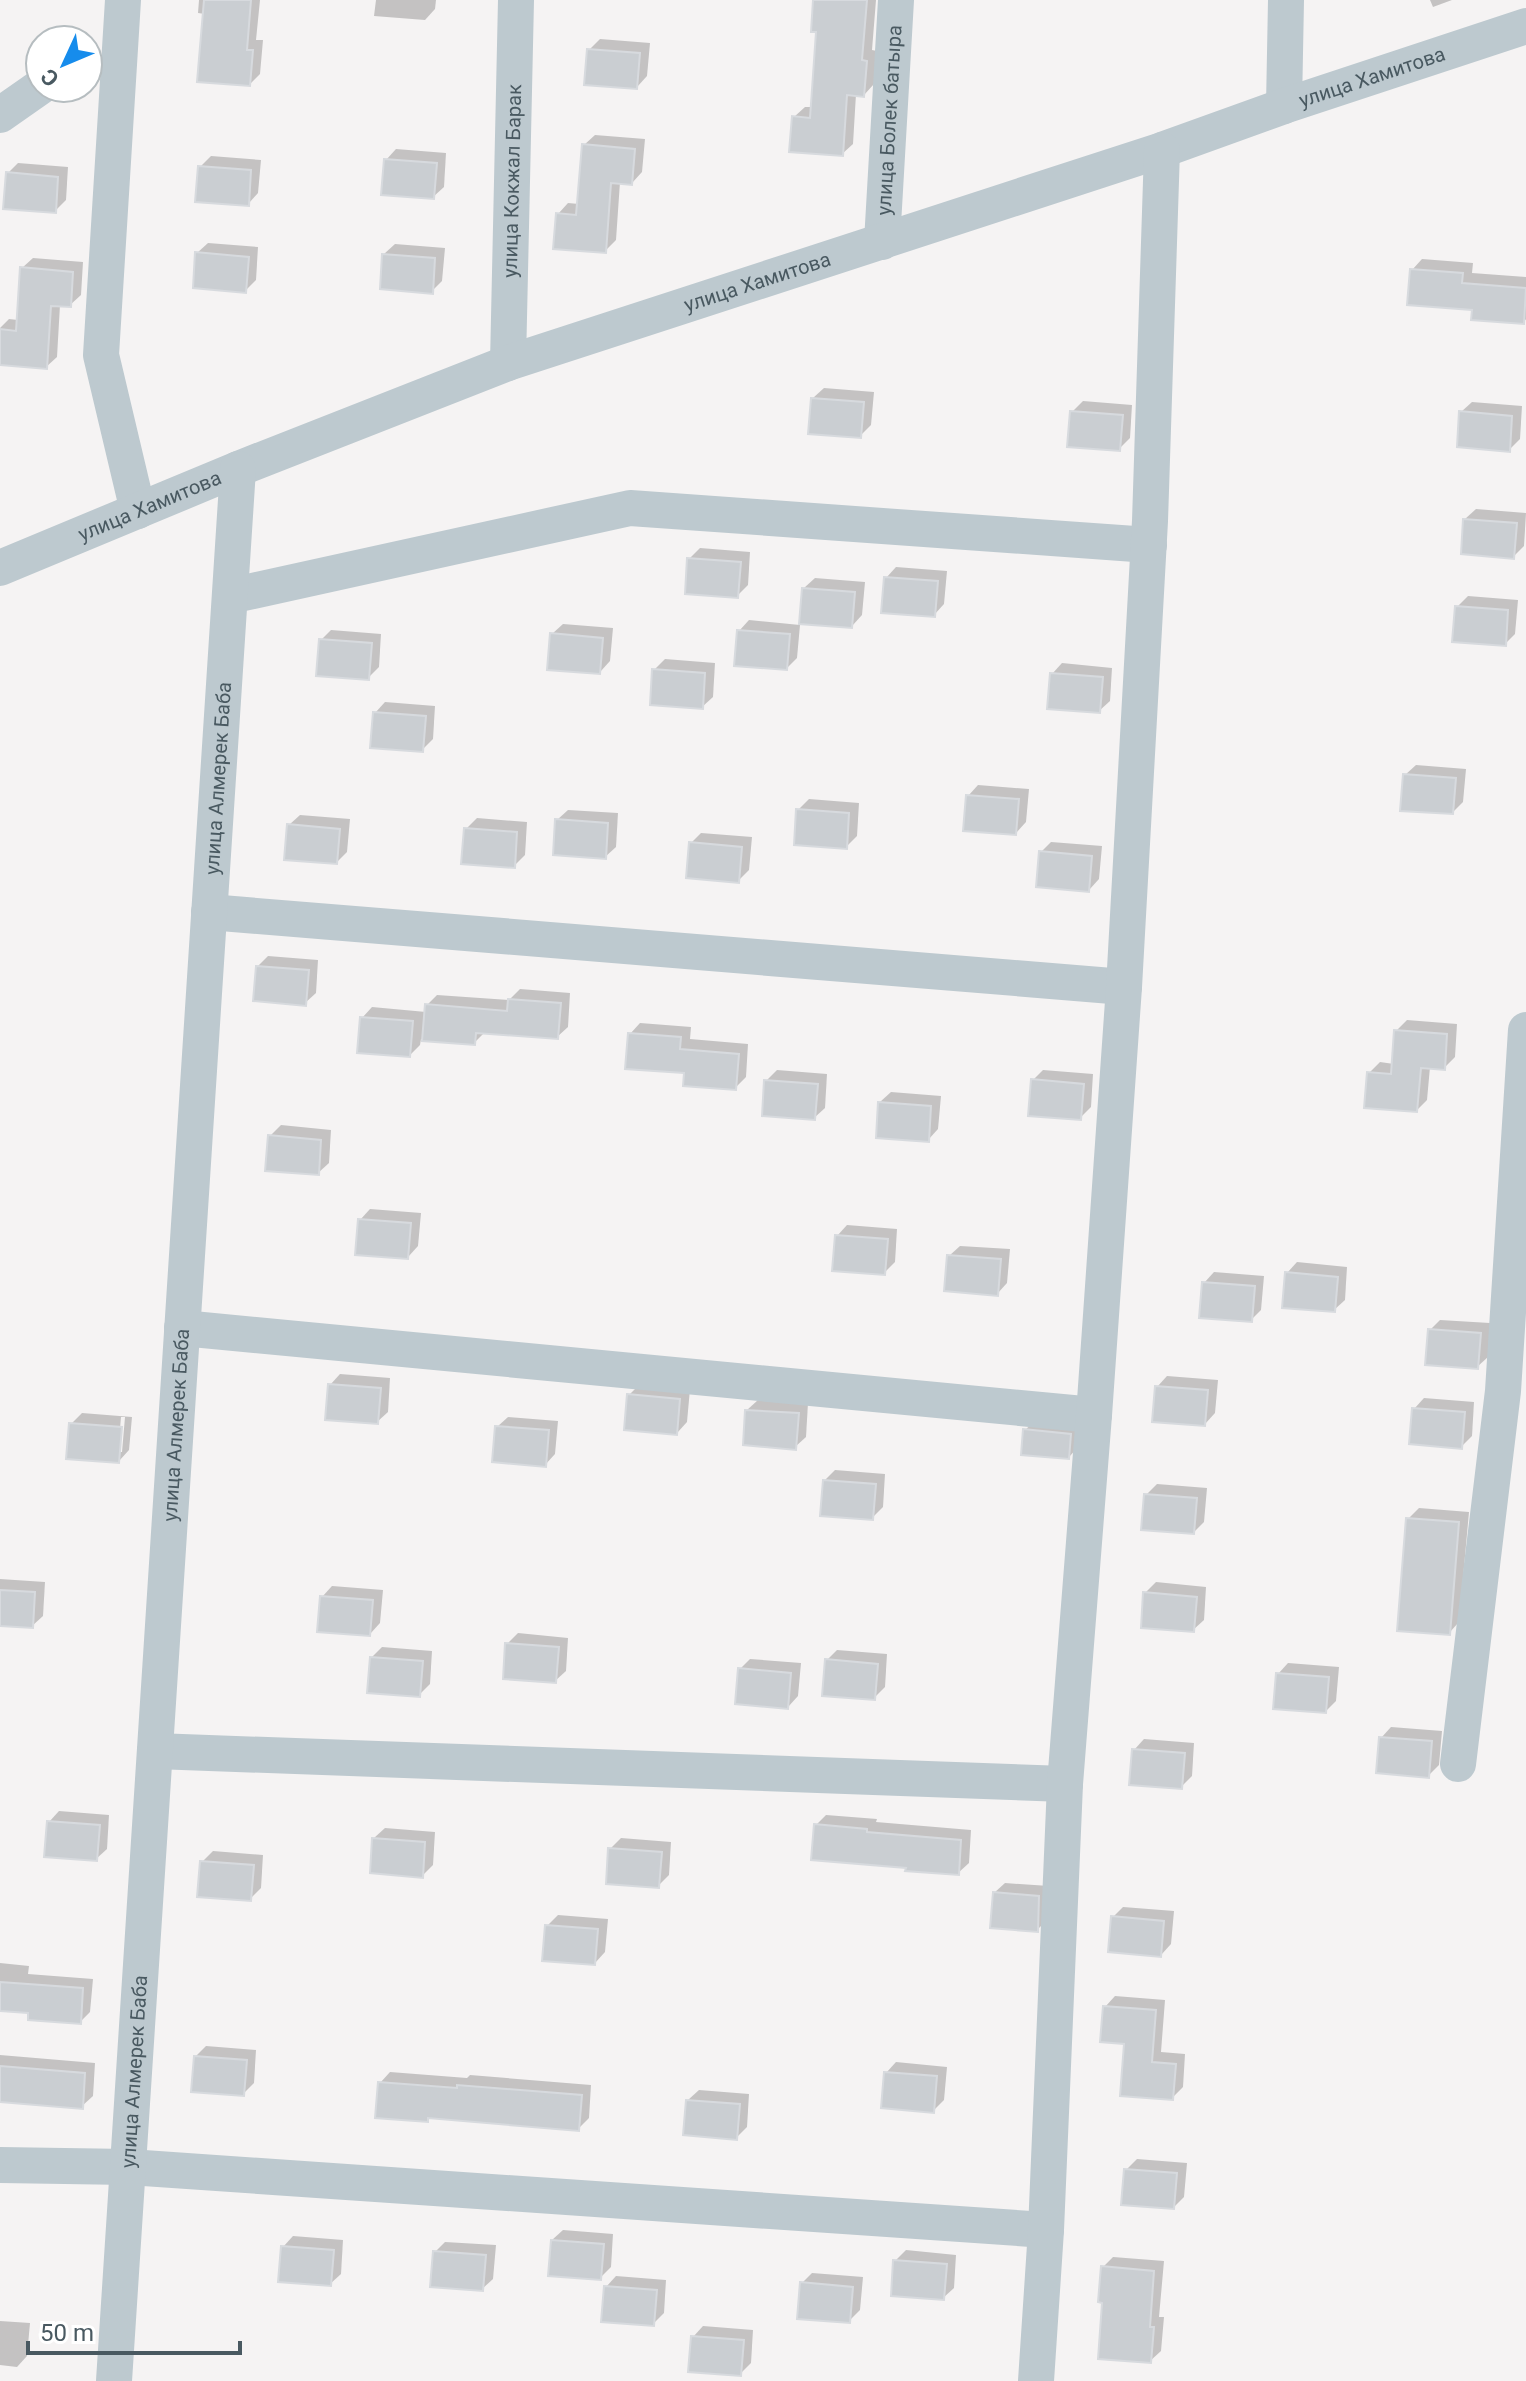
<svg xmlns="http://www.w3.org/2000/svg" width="1526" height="2381" font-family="Roboto,sans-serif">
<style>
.shadow{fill:#0003;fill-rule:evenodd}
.building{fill:#caced2;stroke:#d7dade;stroke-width:2}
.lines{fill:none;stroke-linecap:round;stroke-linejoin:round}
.minor{stroke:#bdc9cf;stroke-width:36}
.labels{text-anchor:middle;stroke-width:7;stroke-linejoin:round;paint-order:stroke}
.street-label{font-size:20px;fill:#495961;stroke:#fff}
</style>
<rect width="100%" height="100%" fill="#f5f3f3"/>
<g class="shadow">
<path d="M199 0H260L256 40H263L260 74 250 84 205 14 198 13Z"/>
<path d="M376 0H436L435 9 425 20 374 16Z"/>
<path d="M815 0H876L872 50 877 51 874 84 864 95 856 94 853 144 842 154 794 117 805 107H812L818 30Z"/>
<path d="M1430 0H1452L1433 7Z"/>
<path d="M600 39 650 43 647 76 637 87 589 50Z"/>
<path d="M595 135 645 139 642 172 632 183 620 182 616 240 605 251 558 214 568 203 579 204 584 145Z"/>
<path d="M396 149 446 153 444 187 433 197 386 160Z"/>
<path d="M211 156 261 160 258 193 248 204 200 167Z"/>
<path d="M18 163 68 167 66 200 55 211 8 173Z"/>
<path d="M208 243 258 247 256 280 245 291 197 253Z"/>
<path d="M395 244 445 248 442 281 432 291 384 254Z"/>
<path d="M33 258 83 262 81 295 70 305H60L57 357 46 367 0 363V328L9 319 18 320 22 268Z"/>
<path d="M1422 259 1473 263 1472 273 1526 277V319L1524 322 1474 308 1412 270Z"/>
<path d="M824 388 874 392 871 425 860 436 813 398Z"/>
<path d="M1083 401 1132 405 1130 438 1119 449 1072 412Z"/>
<path d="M1472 402 1522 406 1520 439 1509 450 1461 412Z"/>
<path d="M1476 509 1526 513 1524 546 1513 557 1465 519Z"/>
<path d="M700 548 750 552 748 585 737 596 689 559Z"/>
<path d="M896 567 947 571 944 604 934 615 886 578Z"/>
<path d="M815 578 865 582 862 615 852 626 804 588Z"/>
<path d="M1468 596 1518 600 1515 634 1505 644 1457 607Z"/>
<path d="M749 620 800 625 797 658 787 668 739 631Z"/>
<path d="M563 624 613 628 610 661 600 672 552 634Z"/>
<path d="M331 630 381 634 379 667 368 678 321 640Z"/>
<path d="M665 659 715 663 713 697 702 707 654 670Z"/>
<path d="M1062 663 1112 668 1110 701 1099 711 1052 674Z"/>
<path d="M385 702 435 706 433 739 422 750 375 713Z"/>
<path d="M1416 765 1466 769 1463 802 1453 812 1405 775Z"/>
<path d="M978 785 1029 789 1026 822 1016 833 968 796Z"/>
<path d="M809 799 859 803 857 836 846 847 798 810Z"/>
<path d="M568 810 618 813 616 847 605 857 557 820Z"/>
<path d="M300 815 350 819 347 852 337 862 289 825Z"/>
<path d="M477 818 527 822 525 855 514 866 466 829Z"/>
<path d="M701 833 752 837 749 870 738 881 691 843Z"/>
<path d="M1051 842 1102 846 1099 879 1089 890 1041 852Z"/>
<path d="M268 956 318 960 316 993 305 1003 258 966Z"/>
<path d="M520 989 570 993 568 1027 557 1037 485 1032 474 1043 421 1039 420 1045 410 1055 362 1018 372 1007 426 1012 427 1005 437 995 509 1000Z"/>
<path d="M1407 1020 1457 1024 1455 1057 1444 1068 1430 1067 1427 1100 1417 1110 1369 1073 1380 1062 1394 1064 1396 1031Z"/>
<path d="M640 1023 691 1027 690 1039 748 1044 746 1077 735 1088 686 1071 630 1034Z"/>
<path d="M777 1070 827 1074 825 1108 814 1118 766 1081Z"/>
<path d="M1043 1070 1093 1074 1091 1107 1080 1118 1033 1080Z"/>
<path d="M891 1092 941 1096 938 1129 928 1140 880 1102Z"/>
<path d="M281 1125 331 1130 329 1163 318 1173 270 1136Z"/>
<path d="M370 1209 421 1213 418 1246 408 1257 360 1220Z"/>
<path d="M847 1225 897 1229 895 1262 884 1273 837 1236Z"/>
<path d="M960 1246 1010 1249 1007 1283 997 1294 949 1256Z"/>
<path d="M1297 1262 1347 1267 1345 1300 1334 1310 1287 1273Z"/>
<path d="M1214 1272 1264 1276 1261 1310 1251 1320 1204 1283Z"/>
<path d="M1440 1320 1490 1323 1488 1357 1477 1367 1430 1330Z"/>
<path d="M340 1374 390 1378 388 1412 377 1422 330 1385Z"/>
<path d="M1167 1376 1218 1380 1215 1413 1205 1424 1157 1387Z"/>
<path d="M639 1385 690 1389 687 1422 677 1433 629 1395Z"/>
<path d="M1424 1398 1474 1402 1472 1436 1461 1447 1414 1409Z"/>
<path d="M758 1400 808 1403 806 1437 795 1447 747 1410Z"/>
<path d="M82 1413 132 1417 129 1450 119 1461 71 1424ZM121 1417H125L122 1452H118Z"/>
<path d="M508 1417 558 1421 555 1454 545 1465 497 1427Z"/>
<path d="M1036 1420 1081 1424 1079 1446 1069 1457 1025 1430Z"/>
<path d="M835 1470 885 1474 883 1507 872 1518 824 1481Z"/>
<path d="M1157 1484 1207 1488 1204 1522 1194 1532 1146 1495Z"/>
<path d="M1419 1508 1469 1512 1459 1622 1449 1633 1408 1519Z"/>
<path d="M0 1579 45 1582 43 1616 32 1626 0 1624Z"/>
<path d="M1156 1582 1206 1587 1204 1620 1193 1630 1145 1593Z"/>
<path d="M332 1586 383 1590 380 1623 370 1634 322 1597Z"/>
<path d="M518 1633 568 1638 566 1671 555 1681 507 1644Z"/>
<path d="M382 1647 432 1651 430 1684 419 1695 371 1658Z"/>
<path d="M837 1650 887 1654 885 1687 874 1698 827 1660Z"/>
<path d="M750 1659 801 1663 798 1696 788 1707 740 1669Z"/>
<path d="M1288 1663 1339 1667 1336 1701 1326 1711 1278 1674Z"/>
<path d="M1391 1727 1442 1731 1439 1765 1428 1776 1381 1738Z"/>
<path d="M1144 1739 1194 1743 1192 1776 1181 1787 1134 1750Z"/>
<path d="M59 1811 109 1815 107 1849 96 1859 49 1822Z"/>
<path d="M826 1815 877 1819 876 1822 971 1830 969 1863 958 1873 908 1866 816 1825Z"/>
<path d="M385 1828 435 1832 433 1865 422 1876 374 1838Z"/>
<path d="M621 1838 671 1842 669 1875 658 1886 610 1849Z"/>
<path d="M213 1851 263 1855 261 1888 250 1899 202 1862Z"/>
<path d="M1005 1883 1049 1886 1048 1919 1037 1930 994 1893Z"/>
<path d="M1123 1907 1174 1911 1171 1944 1161 1955 1113 1917Z"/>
<path d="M558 1915 608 1919 605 1952 595 1963 547 1926Z"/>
<path d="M0 1963 29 1966 28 1974 93 1979 90 2012 80 2022 30 2011 0 2009Z"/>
<path d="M1115 1996 1165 2000 1161 2052 1185 2054 1183 2087 1172 2098 1126 2042 1105 2007Z"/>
<path d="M206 2046 256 2050 254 2083 243 2094 196 2056Z"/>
<path d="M0 2055 95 2063 93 2096 82 2106 0 2100Z"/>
<path d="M896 2062 947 2067 944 2100 933 2111 886 2073Z"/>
<path d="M390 2072 467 2078 470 2075 591 2085 589 2118 578 2129 431 2117 427 2120 380 2083Z"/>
<path d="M699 2090 749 2094 747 2127 736 2138 688 2100Z"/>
<path d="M1137 2159 1187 2163 1184 2197 1174 2207 1126 2170Z"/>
<path d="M563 2230 613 2234 611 2267 600 2278 552 2240Z"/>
<path d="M293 2236 343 2240 341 2274 330 2284 283 2247Z"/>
<path d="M445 2242 496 2245 493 2279 482 2289 435 2252Z"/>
<path d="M906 2250 956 2255 954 2288 943 2298 895 2261Z"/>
<path d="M1113 2257 1164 2261 1159 2317H1164L1161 2351 1150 2361 1105 2301 1103 2267Z"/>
<path d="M812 2273 863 2277 860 2310 849 2321 802 2283Z"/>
<path d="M616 2276 666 2280 664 2313 653 2324 606 2287Z"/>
<path d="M0 2321 30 2323 27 2356 17 2367 0 2365Z"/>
<path d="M703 2326 753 2330 751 2363 740 2374 693 2337Z"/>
</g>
<g class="building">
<path d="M204 0H251L247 50H253L250 86 197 82Z"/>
<path d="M813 0H867L862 60 867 61 864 97 847 95 843 156 789 152 792 116 810 118 816 32H811Z"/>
<path d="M587 49 640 53 637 89 584 85Z"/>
<path d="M582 144 635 149 632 185 611 183 606 253 553 249 556 213 576 215Z"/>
<path d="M384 159 437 163 434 199 381 195Z"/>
<path d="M198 166 251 170 249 206 195 202Z"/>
<path d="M6 172 58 177 56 213 3 209Z"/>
<path d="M195 252 249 257 246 293 193 288Z"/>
<path d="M382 254 435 258 433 294 380 289Z"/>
<path d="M20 267 73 272 71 307 51 306 47 369 0 365V329L16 331Z"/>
<path d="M1410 269 1463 273 1462 283 1526 288 1524 324 1471 320 1472 310 1407 305Z"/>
<path d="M811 398 864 402 861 438 808 434Z"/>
<path d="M1070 411 1123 415 1120 451 1067 447Z"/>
<path d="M1459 411 1512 416 1510 452 1457 447Z"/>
<path d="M1463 519 1517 523 1514 559 1461 554Z"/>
<path d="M687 558 741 562 738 598 685 594Z"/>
<path d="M884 577 938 581 935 617 881 613Z"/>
<path d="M802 588 855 592 852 628 799 624Z"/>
<path d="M1455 606 1508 610 1506 646 1452 642Z"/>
<path d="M737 630 790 634 787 670 734 666Z"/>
<path d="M550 633 603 638 600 674 547 670Z"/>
<path d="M319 639 372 643 369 680 316 676Z"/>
<path d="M652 669 705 673 703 709 650 705Z"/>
<path d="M1050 673 1103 677 1100 713 1047 709Z"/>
<path d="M373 712 426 716 423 752 370 748Z"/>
<path d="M1403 774 1456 778 1453 814 1400 811Z"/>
<path d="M966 795 1019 799 1016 835 963 831Z"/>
<path d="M796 809 849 813 847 849 794 845Z"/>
<path d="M555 819 608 823 606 859 553 855Z"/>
<path d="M287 824 340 829 337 864 284 860Z"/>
<path d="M464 828 517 832 515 868 461 864Z"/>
<path d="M689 842 742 847 739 883 686 878Z"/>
<path d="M1039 851 1092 856 1089 892 1036 887Z"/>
<path d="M256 966 309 970 306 1006 253 1001Z"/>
<path d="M508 999 561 1003 558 1039 476 1033 475 1045 422 1041 425 1004 507 1011Z"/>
<path d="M360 1017 413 1021 410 1057 357 1053Z"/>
<path d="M1394 1030 1447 1034 1445 1070 1421 1068 1417 1112 1364 1108 1367 1072 1391 1074Z"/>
<path d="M628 1033 681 1037 680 1049 739 1054 736 1090 683 1086 684 1073 625 1069Z"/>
<path d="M1031 1079 1084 1084 1081 1120 1028 1116Z"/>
<path d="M764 1080 818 1084 815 1120 762 1116Z"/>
<path d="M878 1102 931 1106 929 1142 876 1138Z"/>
<path d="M268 1135 321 1140 319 1175 265 1171Z"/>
<path d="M358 1219 411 1223 408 1259 355 1255Z"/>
<path d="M835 1235 888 1239 885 1275 832 1271Z"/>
<path d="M947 1255 1001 1259 998 1296 944 1291Z"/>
<path d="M1285 1272 1338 1277 1335 1312 1282 1308Z"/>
<path d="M1202 1282 1255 1286 1252 1322 1199 1318Z"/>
<path d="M1428 1329 1481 1333 1478 1369 1425 1365Z"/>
<path d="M328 1384 381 1388 378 1424 325 1420Z"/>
<path d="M1155 1386 1208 1390 1205 1426 1152 1422Z"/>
<path d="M627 1394 680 1399 677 1435 624 1430Z"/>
<path d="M1412 1408 1465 1412 1462 1449 1409 1444Z"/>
<path d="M745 1410 799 1413 796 1450 743 1445Z"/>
<path d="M69 1423 122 1427 119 1463 66 1459Z"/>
<path d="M495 1426 549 1430 546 1467 492 1462Z"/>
<path d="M1023 1429 1071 1434 1069 1459 1021 1455Z"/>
<path d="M823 1480 876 1484 873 1520 820 1516Z"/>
<path d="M1144 1494 1197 1498 1194 1534 1141 1530Z"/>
<path d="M1406 1518 1459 1522 1450 1635 1397 1631Z"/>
<path d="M0 1590 35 1592 33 1628 0 1626Z"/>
<path d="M1143 1592 1197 1597 1194 1632 1141 1628Z"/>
<path d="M320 1596 373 1600 370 1636 317 1632Z"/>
<path d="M505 1643 559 1647 556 1683 503 1679Z"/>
<path d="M370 1657 423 1661 420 1697 367 1693Z"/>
<path d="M825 1659 878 1664 875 1700 822 1696Z"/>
<path d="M738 1668 791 1673 788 1709 735 1704Z"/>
<path d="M1276 1673 1329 1677 1326 1713 1273 1709Z"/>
<path d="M1379 1737 1432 1741 1429 1778 1376 1773Z"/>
<path d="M1132 1749 1185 1753 1182 1789 1129 1785Z"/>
<path d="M47 1821 100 1825 97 1861 44 1857Z"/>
<path d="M814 1824 867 1829V1832L961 1840 959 1875 905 1871 906 1868 811 1860Z"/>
<path d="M372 1838 425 1842 423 1878 370 1873Z"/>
<path d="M608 1848 662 1852 659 1888 606 1884Z"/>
<path d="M200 1861 254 1865 251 1901 197 1897Z"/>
<path d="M993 1892 1039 1896 1038 1932 990 1928Z"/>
<path d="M1111 1916 1164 1921 1161 1957 1108 1952Z"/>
<path d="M545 1925 598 1929 595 1965 542 1961Z"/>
<path d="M0 1982 83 1988 81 2024 28 2020V2013L0 2011Z"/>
<path d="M1103 2006 1156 2010 1152 2062 1176 2064 1173 2100 1120 2096 1124 2044 1100 2042Z"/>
<path d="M194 2056 247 2060 244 2096 191 2092Z"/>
<path d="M0 2066 85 2073 83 2109 0 2102Z"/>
<path d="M884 2072 937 2076 934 2113 881 2108Z"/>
<path d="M378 2082 457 2088V2085L582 2095 579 2131 428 2118V2122L375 2118Z"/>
<path d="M686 2100 740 2104 737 2140 683 2135Z"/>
<path d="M1124 2169 1177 2173 1174 2209 1121 2205Z"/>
<path d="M551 2240 604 2244 601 2280 548 2276Z"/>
<path d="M281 2246 334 2250 331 2286 278 2282Z"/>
<path d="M433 2251 486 2255 483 2291 430 2287Z"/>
<path d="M893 2260 947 2264 944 2300 891 2296Z"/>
<path d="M1101 2266 1154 2271 1150 2327H1154L1151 2363 1098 2359 1102 2303 1098 2302Z"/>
<path d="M800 2282 853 2287 850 2323 797 2319Z"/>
<path d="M604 2286 657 2290 654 2326 601 2322Z"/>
<path d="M691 2336 744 2340 741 2376 688 2372Z"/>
</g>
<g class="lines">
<g class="minor">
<path d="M123 0 101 355 138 511"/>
<path d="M1284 106 1286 0"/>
<path d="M0 115 40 87"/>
<path id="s1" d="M882 242 896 0"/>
<path id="s2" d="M508 363 516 0"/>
<path id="s3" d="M0 568 238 469 508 363 1162 150 1284 106 1526 26"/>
<path d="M230 596 630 508 1149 545"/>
<path d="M209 912 1124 987"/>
<path d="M182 1328 1094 1415"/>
<path d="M155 1751 1065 1784"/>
<path d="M1458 1764 1503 1391 1526 1030"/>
<path d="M0 2165 129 2167 1046 2230"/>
<path id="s4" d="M114 2381 238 469"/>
<path d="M1036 2381 1046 2230 1065 1784 1094 1415 1124 987 1150 521 1162 150"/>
</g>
</g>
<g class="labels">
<g class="street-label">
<text dy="7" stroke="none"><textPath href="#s3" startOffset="1458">улица Хамитова</textPath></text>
<text dy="7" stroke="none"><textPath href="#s1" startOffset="122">улица Болек батыра</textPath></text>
<text dy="7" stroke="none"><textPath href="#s2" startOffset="182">улица Кокжал Барак</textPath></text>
<text dy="7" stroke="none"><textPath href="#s3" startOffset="810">улица Хамитова</textPath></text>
<text dy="7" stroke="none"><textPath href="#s3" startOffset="162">улица Хамитова</textPath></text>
<text dy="7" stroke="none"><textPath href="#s4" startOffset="1606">улица Алмерек Баба</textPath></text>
<text dy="7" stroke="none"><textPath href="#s4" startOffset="958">улица Алмерек Баба</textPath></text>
<text dy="7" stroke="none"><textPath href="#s4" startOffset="310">улица Алмерек Баба</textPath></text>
</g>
</g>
<g transform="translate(64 64) rotate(226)"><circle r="38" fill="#ffffff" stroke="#b6bdc0" stroke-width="2"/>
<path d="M0-6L14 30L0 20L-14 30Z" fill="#168cec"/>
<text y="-12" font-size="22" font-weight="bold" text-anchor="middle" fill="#495961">С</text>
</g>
<path d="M28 2341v12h212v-12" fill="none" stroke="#495961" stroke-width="4"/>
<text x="40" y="2341" font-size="24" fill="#495961" stroke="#ffffff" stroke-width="6" paint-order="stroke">50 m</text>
</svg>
